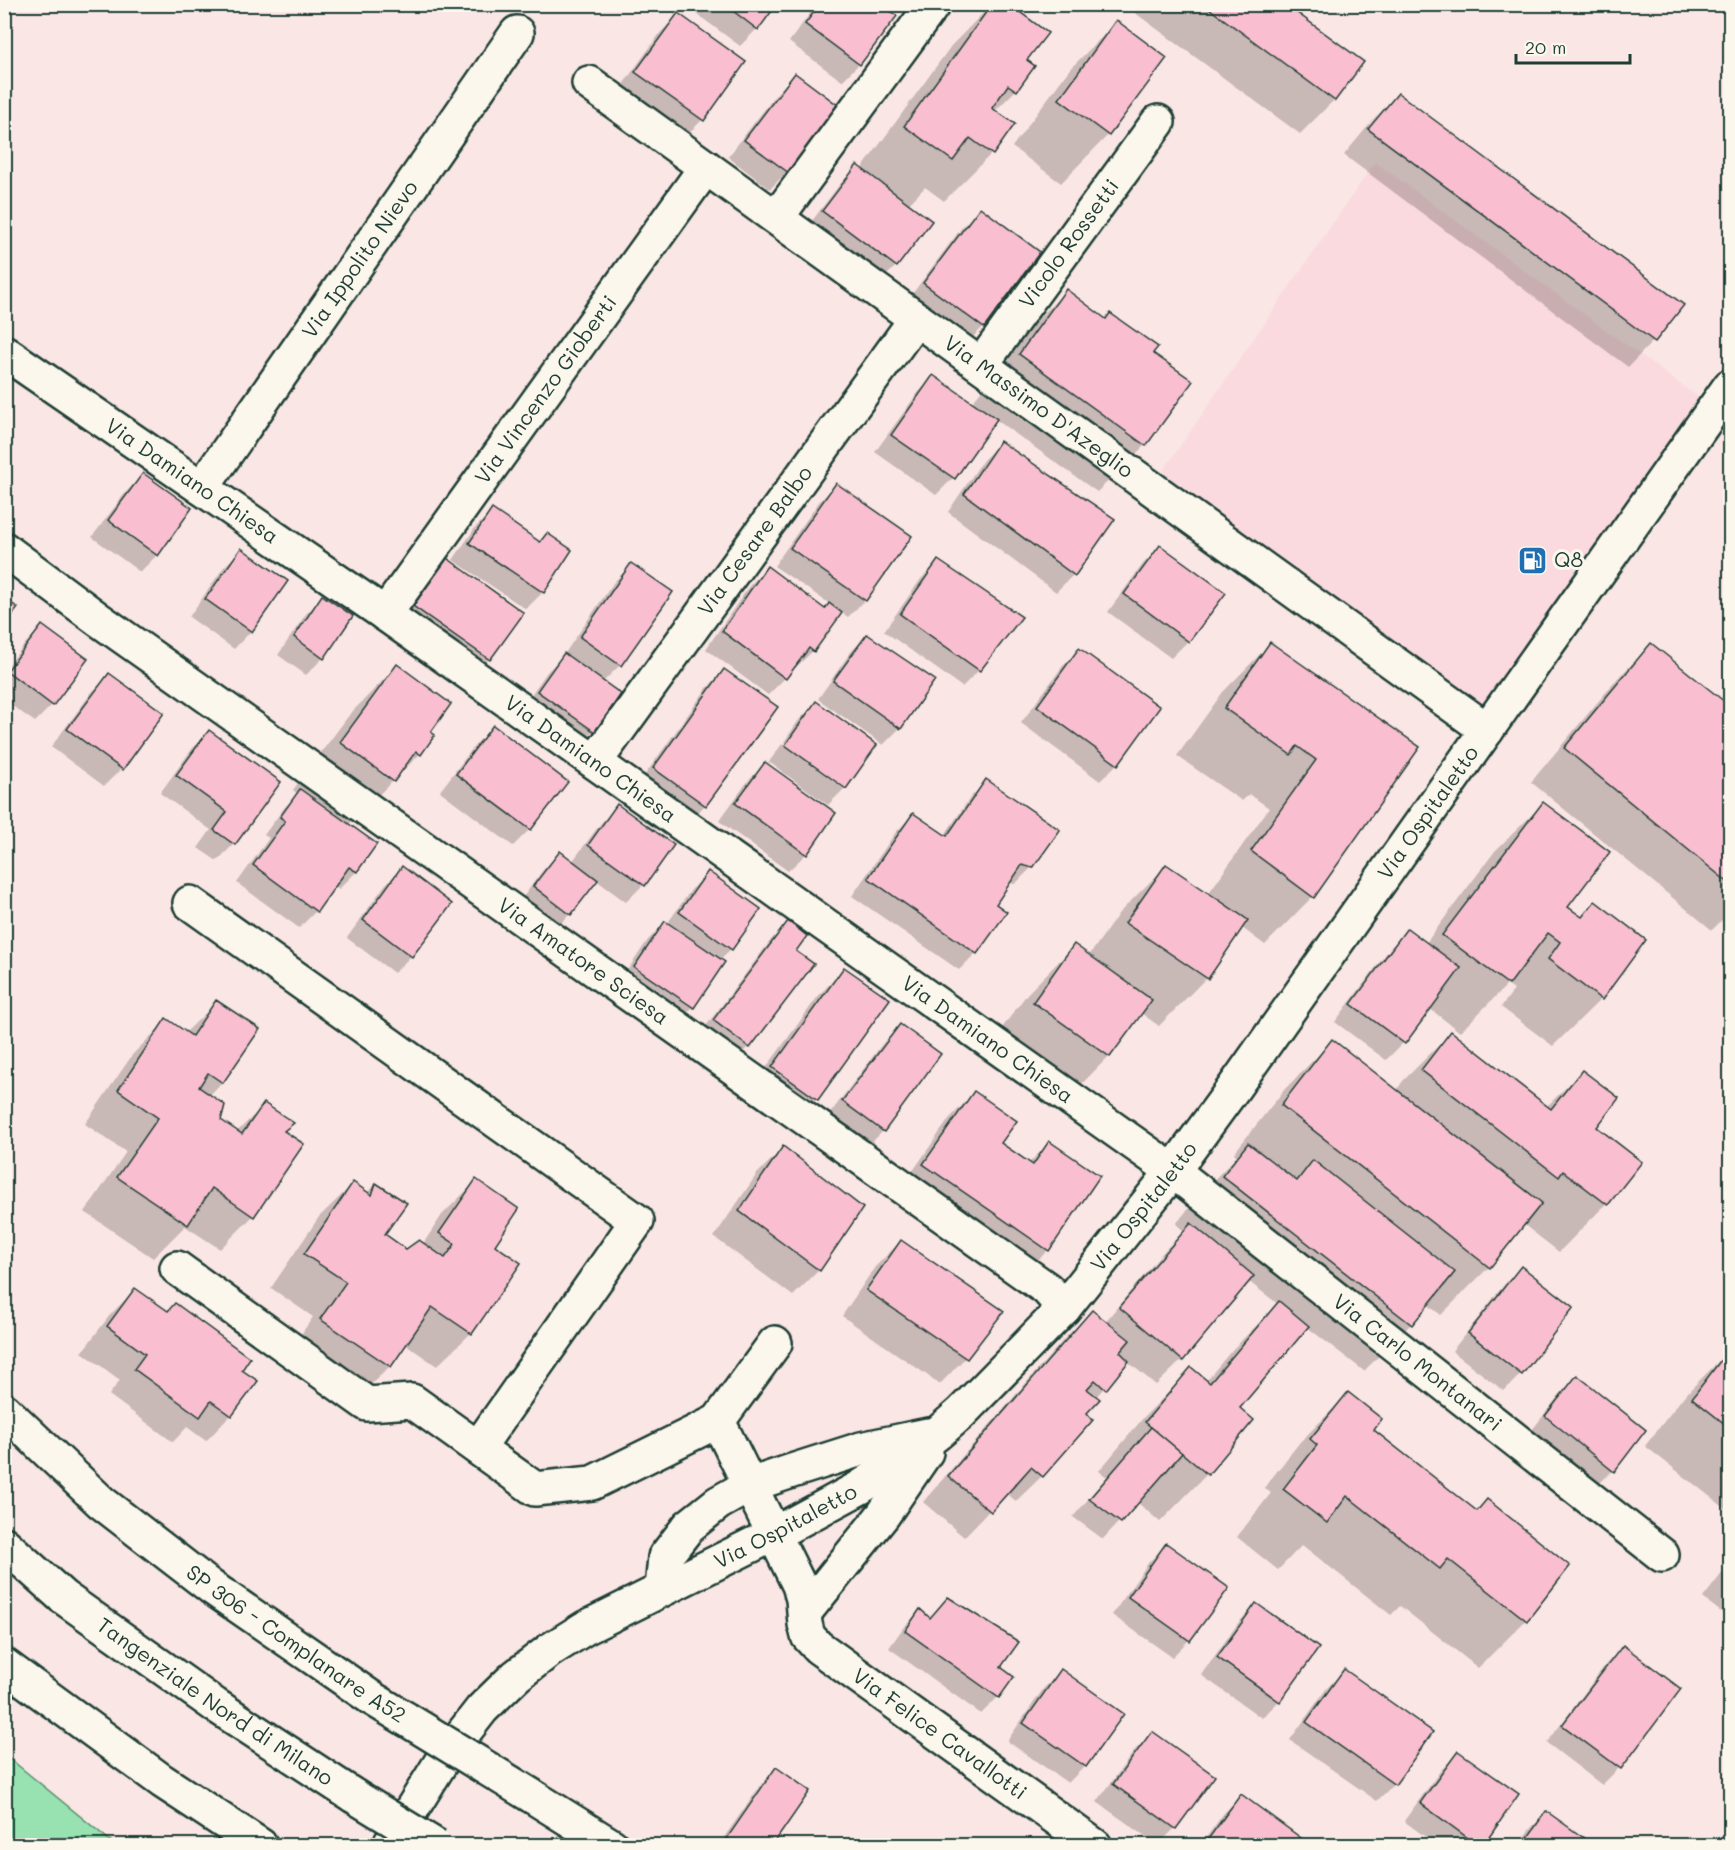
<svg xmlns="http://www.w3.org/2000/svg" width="1735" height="1850" font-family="Mali,sans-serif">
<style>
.built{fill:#fadade}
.green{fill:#98e2b1;stroke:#5c9072;stroke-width:1.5}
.shadow{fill:#0003}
.building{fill:#f9bfd1;stroke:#1f3d34;stroke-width:1.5}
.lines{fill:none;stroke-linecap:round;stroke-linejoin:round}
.minor-casing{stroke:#1f3d34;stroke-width:38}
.major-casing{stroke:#1f3d34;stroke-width:38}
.highway-casing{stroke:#1f3d34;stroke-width:38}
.minor{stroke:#fbf7ec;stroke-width:33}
.major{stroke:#fbf7ec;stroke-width:33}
.highway{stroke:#fbf7ec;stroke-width:33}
.major-bridge-casing{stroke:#1f3d34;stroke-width:38;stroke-linecap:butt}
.highway-bridge-casing{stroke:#1f3d34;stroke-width:38;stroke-linecap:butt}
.major-bridge{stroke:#fbf7ec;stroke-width:33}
.highway-bridge{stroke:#fbf7ec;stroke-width:33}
.labels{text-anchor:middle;stroke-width:6;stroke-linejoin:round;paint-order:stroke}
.street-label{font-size:21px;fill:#1f3d34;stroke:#fbf7ec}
.poi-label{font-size:21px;fill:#1f3d34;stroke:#fbf7ec;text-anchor:start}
</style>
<rect width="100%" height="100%" fill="#fae6e4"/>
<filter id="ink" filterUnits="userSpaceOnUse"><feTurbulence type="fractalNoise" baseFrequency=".0167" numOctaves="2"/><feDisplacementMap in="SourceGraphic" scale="12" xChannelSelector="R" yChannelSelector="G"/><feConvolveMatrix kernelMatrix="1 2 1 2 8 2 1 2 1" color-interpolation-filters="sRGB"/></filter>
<g filter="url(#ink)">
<path class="built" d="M1375 162 1706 403 1484 719 1157 480Z"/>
<path class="green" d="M4 1754 113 1843 117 1845H5Z"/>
<g class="shadow">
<path d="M687 4H775L757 29 740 46 686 6Z"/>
<path d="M817 4H879L895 16 859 64 842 81 789 42Z"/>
<path d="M992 4 1025 61 1033 66 1016 90 995 111 991 154 944 201 925 187 908 205 896 266 879 283 806 229 840 184 857 167 861 170 951 46Z"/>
<path d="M1123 4H1282L1334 100 1300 134Z"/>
<path d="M678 15 702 120 685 137 619 90 661 32Z"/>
<path d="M1117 22 1108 135 1061 183 1012 147 1069 70Z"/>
<path d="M795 75 837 107 787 172 770 189 728 157 778 92Z"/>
<path d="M1398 95 1682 305 1653 341 1628 367 1344 155 1373 120Z"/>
<path d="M980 209 983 327 966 344 907 301 963 226Z"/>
<path d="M1066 291 1151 353 1145 445 1097 492 995 419 953 478 936 495 875 452 917 394 934 376 972 403 1018 339Z"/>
<path d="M1000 443 1113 520 1073 575 1056 592 948 512 983 460Z"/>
<path d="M143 475 157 555 140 572 92 537 126 492Z"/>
<path d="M836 485 865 600 848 617 841 612 813 651 795 668 793 667 785 678 768 695 706 649 750 585 767 568 824 610 830 604 774 566 819 502Z"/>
<path d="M492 511 539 543 547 535 543 592 526 609 453 560 475 528Z"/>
<path d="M1160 547 1188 641 1171 658 1108 612 1143 564Z"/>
<path d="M241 550 286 582 251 631 234 649 189 617 224 567Z"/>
<path d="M447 560 522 613 489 659 471 676 397 623 430 577Z"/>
<path d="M938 562 979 670 962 687 884 631 921 579Z"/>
<path d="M631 565 620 665 602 683 619 695 593 731 576 748 521 709 547 672 563 656 614 582Z"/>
<path d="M323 597V658L306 675 278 655 306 614Z"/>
<path d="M42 627 86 660 52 705 35 722 4 700V671L25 644Z"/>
<path d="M867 635 900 728 883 745 818 699 850 653Z"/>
<path d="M1270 644 1418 747 1312 897 1265 945 1241 927 1206 978 1159 1026 1141 1013 1109 1056 1062 1104 986 1050 1027 994 1074 946 1089 956 1119 913 1166 866 1208 894 1269 808 1249 794 1242 801 1177 756 1223 692Z"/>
<path d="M1651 645 1730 708V912L1712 930 1531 782 1617 679Z"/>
<path d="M1079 650 1117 764 1100 781 1021 723 1062 667Z"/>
<path d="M397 666 429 732 420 754 348 825 375 845 356 872 339 889 334 885 316 911 299 928 237 883 269 838 264 835 284 808 298 794 293 790 350 714Z"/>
<path d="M724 671 705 805 688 822 637 786 707 688Z"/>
<path d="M109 675 121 769 104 786 51 747 92 692Z"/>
<path d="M816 703 875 746 844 788V785L784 742 799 720Z"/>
<path d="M493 727 566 782 530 829 513 846 440 791 476 744Z"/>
<path d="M209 732 279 783 234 844 217 861 198 848 211 830 160 793 192 749Z"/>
<path d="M782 744 844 789 828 805 769 762Z"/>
<path d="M765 764 806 854 788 871 719 821 748 781Z"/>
<path d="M987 781 1032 867 1015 884 1008 883 994 904 976 953 959 970 852 896 896 832 913 815 944 836 970 798Z"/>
<path d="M1543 804 1566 907 1580 918 1595 903 1601 999 1553 1046 1501 1007 1514 990 1507 985 1460 1032 1429 1008 1403 1043 1386 1060 1335 1022 1391 947 1408 930 1426 943 1495 851Z"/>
<path d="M618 806 643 885 626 902 596 880 570 914 553 931 518 904 543 870 560 853 572 862 601 823Z"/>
<path d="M402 868 411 956 394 973 347 938 385 885Z"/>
<path d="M708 873 731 949 719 960 693 1007 676 1024 618 984 648 940 665 923 667 924 691 890Z"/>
<path d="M788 923 794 951 811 964 748 1047 731 1064 697 1038 771 940Z"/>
<path d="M844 969 817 1099 792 1125 748 1093 819 995Z"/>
<path d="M217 1002 222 1082 209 1096 220 1120 237 1132 264 1105 292 1124 283 1132 253 1216 220 1249 185 1226 153 1258 85 1212 126 1152 85 1124 133 1054 167 1020 185 1033Z"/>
<path d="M900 1026 883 1131 866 1148 826 1119 883 1043Z"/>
<path d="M1451 1033 1546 1107 1582 1072 1594 1128 1639 1162 1606 1204 1559 1252 1523 1224 1489 1267 1441 1315 1427 1304 1411 1324 1364 1371 1307 1327 1238 1408 1207 1474 1160 1522 1137 1502 1103 1539 1073 1517 1107 1477 1099 1471 1144 1417 1192 1369 1206 1381 1232 1350 1278 1304 1248 1281 1182 1360 1156 1385 1127 1361 1095 1398 1042 1476 1016 1501 1006 1493 964 1537 923 1502 1066 1337 1092 1312 1105 1322 1165 1250 1184 1231 1176 1224 1201 1193 1237 1156 1234 1153 1285 1089 1332 1041 1396 1091 1403 1081Z"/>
<path d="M974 1093 999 1144 1028 1164 1049 1143 1048 1250 1022 1276 899 1191 949 1119Z"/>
<path d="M783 1148 819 1270 793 1296 714 1237 757 1174Z"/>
<path d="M476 1181 493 1245 471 1333 437 1366 405 1344 390 1366 356 1399 288 1353 313 1317 271 1288 319 1217 353 1184 367 1193 376 1184 383 1235 406 1251 423 1244 442 1215Z"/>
<path d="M901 1241 1002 1311 965 1358 940 1384 842 1316 875 1267Z"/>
<path d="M1521 1268V1374L1504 1391 1452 1351 1504 1285Z"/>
<path d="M135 1290 240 1370 231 1415 206 1441 187 1427 173 1442 109 1395 120 1380 82 1352 110 1315Z"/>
<path d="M1730 1350V1512L1645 1446 1684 1396Z"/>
<path d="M1577 1377 1612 1471 1595 1488 1529 1434 1560 1394Z"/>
<path d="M1348 1394 1372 1430 1476 1512 1568 1566 1526 1620 1478 1668 1400 1606 1391 1615 1302 1545 1278 1570 1237 1537 1271 1493 1264 1488 1300 1442Z"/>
<path d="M1166 1545 1189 1640 1172 1657 1112 1615 1149 1562Z"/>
<path d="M1730 1563V1619L1703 1598Z"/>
<path d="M949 1599 999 1667 1012 1677 998 1697 981 1714 889 1648 903 1628 920 1611 929 1619Z"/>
<path d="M1256 1605 1279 1701 1262 1718 1201 1675 1239 1622Z"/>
<path d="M1623 1647 1619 1768 1602 1785 1547 1743 1606 1664Z"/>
<path d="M1061 1671 1122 1714 1085 1766 1068 1783 1007 1741 1044 1688Z"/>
<path d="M1344 1671 1431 1733 1394 1784 1377 1801 1290 1740 1327 1688Z"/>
<path d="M1152 1733 1175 1828 1158 1845 1097 1802 1135 1750Z"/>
<path d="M1458 1753 1481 1846H1438L1404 1821 1441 1770Z"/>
<path d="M777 1769 771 1846H718L760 1786Z"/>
<path d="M1241 1796 1310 1846H1200L1224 1813Z"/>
<path d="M1546 1813 1593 1846H1518L1529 1830Z"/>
</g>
<g class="building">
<path d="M724 4H777L758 30Z"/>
<path d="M820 4H882L897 16 860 65 805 24Z"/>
<path d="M992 4H1009L1048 33 1027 60 1035 66 1017 91 1008 85 992 108 1015 124 993 155 970 138 953 161 904 126Z"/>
<path d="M1203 4H1285L1364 62 1335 101Z"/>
<path d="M678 13 746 62 704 121 635 72Z"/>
<path d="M1116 20 1167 58 1109 136 1059 99Z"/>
<path d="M795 73 839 106 789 173 744 140Z"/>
<path d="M1398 93 1684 305 1655 342 1368 129Z"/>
<path d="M857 165 932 221 897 267 822 211Z"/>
<path d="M980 207 1040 252 984 328 923 283Z"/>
<path d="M1066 289 1106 319 1110 313 1158 347 1153 353 1193 381 1146 446 1019 354Z"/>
<path d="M933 375 997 419 955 479 891 435Z"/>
<path d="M1000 441 1115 519 1075 576 964 494Z"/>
<path d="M143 473 192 508 158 556 108 520Z"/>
<path d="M836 483 912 536 866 601 790 548Z"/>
<path d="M492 509 540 542 547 533 572 550 544 593 469 543Z"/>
<path d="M1160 545 1226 593 1189 642 1124 594Z"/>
<path d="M241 548 288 581 252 632 205 599Z"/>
<path d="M447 558 524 613 490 660 413 606Z"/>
<path d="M938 560 1022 617 980 671 900 614Z"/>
<path d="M631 563 673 592 621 666 580 637Z"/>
<path d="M767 566 825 609 829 603 842 613 814 652 809 648 786 679 722 631Z"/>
<path d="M322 595 353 616 324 659 294 637Z"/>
<path d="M4 598 18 608 4 626Z"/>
<path d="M42 625 88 659 53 706 7 671Z"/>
<path d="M867 634 935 680 901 729 833 681Z"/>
<path d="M1270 642 1420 747 1314 898 1251 851 1316 760 1297 746 1291 755 1224 708Z"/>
<path d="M1651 643 1730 706V884L1564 748Z"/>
<path d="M1079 648 1160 707 1118 765 1037 706Z"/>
<path d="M564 653 621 694 595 732 537 691Z"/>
<path d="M397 664 451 704 431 732 435 735 421 755 416 751 394 782 340 742Z"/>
<path d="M724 669 778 707 706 806 653 768Z"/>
<path d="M109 673 164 713 123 770 67 729Z"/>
<path d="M816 701 877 745 846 789 785 745Z"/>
<path d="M493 725 568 782 531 830 456 774Z"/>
<path d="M209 730 281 782 235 845 214 830 227 812 176 775Z"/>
<path d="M765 762 836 813 807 855 735 803Z"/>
<path d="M986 779 1060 830 1033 868 1022 865 996 904 1007 912 977 954 868 878 913 813 947 836Z"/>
<path d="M300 789 377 844 357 872 349 867 317 912 253 865 285 821 280 817Z"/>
<path d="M1543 802 1610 852 1568 907 1582 917 1595 901 1646 940 1602 1000 1548 959 1560 942 1548 933 1509 985 1442 935Z"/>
<path d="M617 804 674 845 645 886 588 845Z"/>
<path d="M560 851 598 880 571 915 533 886Z"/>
<path d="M1166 864 1248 920 1208 979 1125 923Z"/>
<path d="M402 866 452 904 412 957 363 920Z"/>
<path d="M708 871 761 909 732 950 679 912Z"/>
<path d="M665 921 725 962 694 1008 634 967Z"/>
<path d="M788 921 807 936 796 951 814 964 750 1048 713 1020Z"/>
<path d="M1407 928 1461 968 1405 1044 1351 1004Z"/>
<path d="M1074 944 1152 1000 1110 1057 1033 1002Z"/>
<path d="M844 967 890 999 818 1100 772 1067Z"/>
<path d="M216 1000 260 1029 223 1083 208 1073 199 1087 225 1105 221 1120 242 1134 264 1103 294 1123 284 1131 304 1144 254 1217 212 1188 188 1225 117 1177 158 1118 118 1090 166 1018 192 1036Z"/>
<path d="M900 1024 941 1054 884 1132 842 1101Z"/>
<path d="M1451 1031 1551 1109 1582 1070 1619 1098 1597 1127 1642 1162 1608 1205 1563 1171 1559 1177 1421 1070Z"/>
<path d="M1332 1039 1542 1203 1490 1268 1281 1105Z"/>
<path d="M974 1091 1017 1121 1001 1143 1033 1165 1049 1141 1100 1176 1049 1251 923 1164Z"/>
<path d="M1248 1143 1297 1181 1313 1160 1455 1272 1412 1325 1222 1176Z"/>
<path d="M783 1146 863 1208 820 1271 739 1211Z"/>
<path d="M476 1179 519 1209 495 1245 521 1263 472 1334 432 1307 391 1367 320 1319 346 1282 304 1254 353 1182 372 1195 376 1183 407 1203 385 1234 406 1249 419 1240 445 1258 455 1244 439 1233Z"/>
<path d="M1191 1223 1254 1276 1183 1361 1119 1307Z"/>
<path d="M901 1240 1004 1311 967 1359 866 1290Z"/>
<path d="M1521 1266 1574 1307 1522 1375 1468 1333Z"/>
<path d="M135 1288 168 1311 175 1303 250 1358 242 1370 258 1381 232 1416 211 1401 200 1417 134 1369 145 1354 107 1326Z"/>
<path d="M1279 1301 1309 1326 1240 1408 1254 1420 1208 1475 1145 1422 1191 1367 1210 1383Z"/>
<path d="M1092 1310 1130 1340 1120 1352 1129 1361 1106 1390 1095 1380 1087 1389 1100 1399 1087 1413 1093 1420 1043 1477 1031 1467 991 1512 948 1476Z"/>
<path d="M1730 1348V1428L1692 1398Z"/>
<path d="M1577 1375 1646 1430 1614 1472 1545 1416Z"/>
<path d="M1348 1392 1382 1419 1374 1430 1477 1511 1487 1499 1570 1566 1527 1621 1448 1559 1440 1569 1347 1496 1327 1523 1283 1489 1317 1445 1310 1439Z"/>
<path d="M1151 1427 1182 1453 1121 1523 1089 1499Z"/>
<path d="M1166 1543 1229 1588 1190 1641 1128 1597Z"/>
<path d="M948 1597 1019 1642 1001 1667 1014 1677 999 1698 905 1631 920 1609 930 1618Z"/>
<path d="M1256 1603 1319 1648 1280 1702 1217 1657Z"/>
<path d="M1623 1645 1681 1689 1621 1769 1562 1725Z"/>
<path d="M1061 1669 1124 1714 1086 1767 1023 1723Z"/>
<path d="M1344 1669 1433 1732 1395 1785 1306 1722Z"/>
<path d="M1152 1731 1215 1776 1176 1829 1113 1784Z"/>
<path d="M1458 1751 1519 1794 1483 1846H1479L1420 1803Z"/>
<path d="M776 1767 810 1791 772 1846H738L727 1838Z"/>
<path d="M1241 1794 1312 1846H1203Z"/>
<path d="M1546 1811 1595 1846H1522Z"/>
</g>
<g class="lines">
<defs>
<g id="minor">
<path id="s1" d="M589 83 1487 730"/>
<path d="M777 217 932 6 929 4"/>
<path id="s2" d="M4 352 385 614 1173 1171 1662 1555"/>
<path id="s3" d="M981 365 1158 122"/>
<path id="s4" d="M202 488 517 33"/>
<path id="s5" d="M4 549 98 619 1047 1289 1064 1308"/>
<path id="s6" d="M385 614 706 167"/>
<path id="s7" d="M595 762 916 319"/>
<path d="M190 903 637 1221 478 1448"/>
<path d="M177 1268 367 1404 412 1401 535 1489 592 1483 718 1421"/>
<path id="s8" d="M775 1343 718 1421 799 1585 803 1599 805 1624 808 1636 818 1647 1095 1846"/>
<path d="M662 1589 665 1557 689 1526 718 1503 750 1485 792 1471 861 1449 928 1435"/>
<path d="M805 1612 883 1515 926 1452"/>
<path id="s9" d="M389 1846 443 1759 482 1709 516 1676 550 1650 585 1628 774 1534 859 1488 903 1460 938 1433 961 1413 1064 1308 1173 1171 1233 1089 1730 386"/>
</g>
<g id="major">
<path id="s10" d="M4 1410 101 1502 211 1587 373 1699 406 1719"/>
<path d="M532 1796 612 1846"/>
</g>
<g id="highway">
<path id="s11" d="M4 1544 63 1597 215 1705 354 1796"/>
<path d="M4 1665 162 1781 261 1846"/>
</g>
</defs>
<use href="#minor" class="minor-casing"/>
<use href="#major" class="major-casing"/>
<use href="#highway" class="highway-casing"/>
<use href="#minor" class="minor"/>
<use href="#major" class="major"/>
<use href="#highway" class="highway"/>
<defs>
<path id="major-bridge" d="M406 1719 532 1796"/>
<path id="highway-bridge" d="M354 1796 436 1846"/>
</defs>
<use href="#major-bridge" class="major-bridge-casing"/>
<use href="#highway-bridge" class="highway-bridge-casing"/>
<use href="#major-bridge" class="major-bridge"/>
<use href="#highway-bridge" class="highway-bridge"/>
</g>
</g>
<defs>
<symbol id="fuel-square" viewBox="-11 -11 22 22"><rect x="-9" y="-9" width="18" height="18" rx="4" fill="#1f6fb2" stroke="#fbf7ec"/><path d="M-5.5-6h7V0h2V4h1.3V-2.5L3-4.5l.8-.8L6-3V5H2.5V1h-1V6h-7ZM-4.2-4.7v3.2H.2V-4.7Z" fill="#fff"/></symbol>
</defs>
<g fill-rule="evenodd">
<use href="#fuel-square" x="1516" y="544" width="33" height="33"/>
</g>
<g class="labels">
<g class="street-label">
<text dy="7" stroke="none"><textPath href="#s3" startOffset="150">Vicolo Rossetti</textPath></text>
<text dy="7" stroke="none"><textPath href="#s4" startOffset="278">Via Ippolito Nievo</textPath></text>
<text dy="7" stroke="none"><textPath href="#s6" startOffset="276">Via Vincenzo Gioberti</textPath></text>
<text dy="7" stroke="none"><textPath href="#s1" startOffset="554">Via Massimo D'Azeglio</textPath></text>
<text dy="7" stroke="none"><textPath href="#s2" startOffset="228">Via Damiano Chiesa</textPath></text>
<text dy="7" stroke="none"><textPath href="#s7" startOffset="273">Via Cesare Balbo</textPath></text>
<text dy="7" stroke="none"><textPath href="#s2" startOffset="714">Via Damiano Chiesa</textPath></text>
<text dy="7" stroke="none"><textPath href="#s9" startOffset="1494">Via Ospitaletto</textPath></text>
<text dy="7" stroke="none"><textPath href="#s5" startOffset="711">Via Amatore Sciesa</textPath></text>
<text dy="7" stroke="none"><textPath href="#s2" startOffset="1200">Via Damiano Chiesa</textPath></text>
<text dy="7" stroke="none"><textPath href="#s9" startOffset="1008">Via Ospitaletto</textPath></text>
<text dy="7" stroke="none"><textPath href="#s2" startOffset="1738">Via Carlo Montanari</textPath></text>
<text dy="7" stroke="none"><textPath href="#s9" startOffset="522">Via Ospitaletto</textPath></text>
<text dy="7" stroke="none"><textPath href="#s10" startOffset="375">SP 306 - Complanare A52</textPath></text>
<text dy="7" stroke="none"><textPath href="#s11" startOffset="264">Tangenziale Nord di Milano</textPath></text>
<text dy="7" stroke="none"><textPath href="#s8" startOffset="496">Via Felice Cavallotti</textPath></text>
</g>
<g class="poi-label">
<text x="1554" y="567">Q8</text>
</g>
</g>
<rect width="1735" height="1850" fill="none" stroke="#fbf7ec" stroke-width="24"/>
<rect x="12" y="12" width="1711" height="1826" fill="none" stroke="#1f3d34" stroke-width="2" filter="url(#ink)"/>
<path d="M1516 54v9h114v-9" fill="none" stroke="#1f3d34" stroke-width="3"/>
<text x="1525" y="54" font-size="18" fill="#1f3d34" stroke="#fbf7ec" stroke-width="4.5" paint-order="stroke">20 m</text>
</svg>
